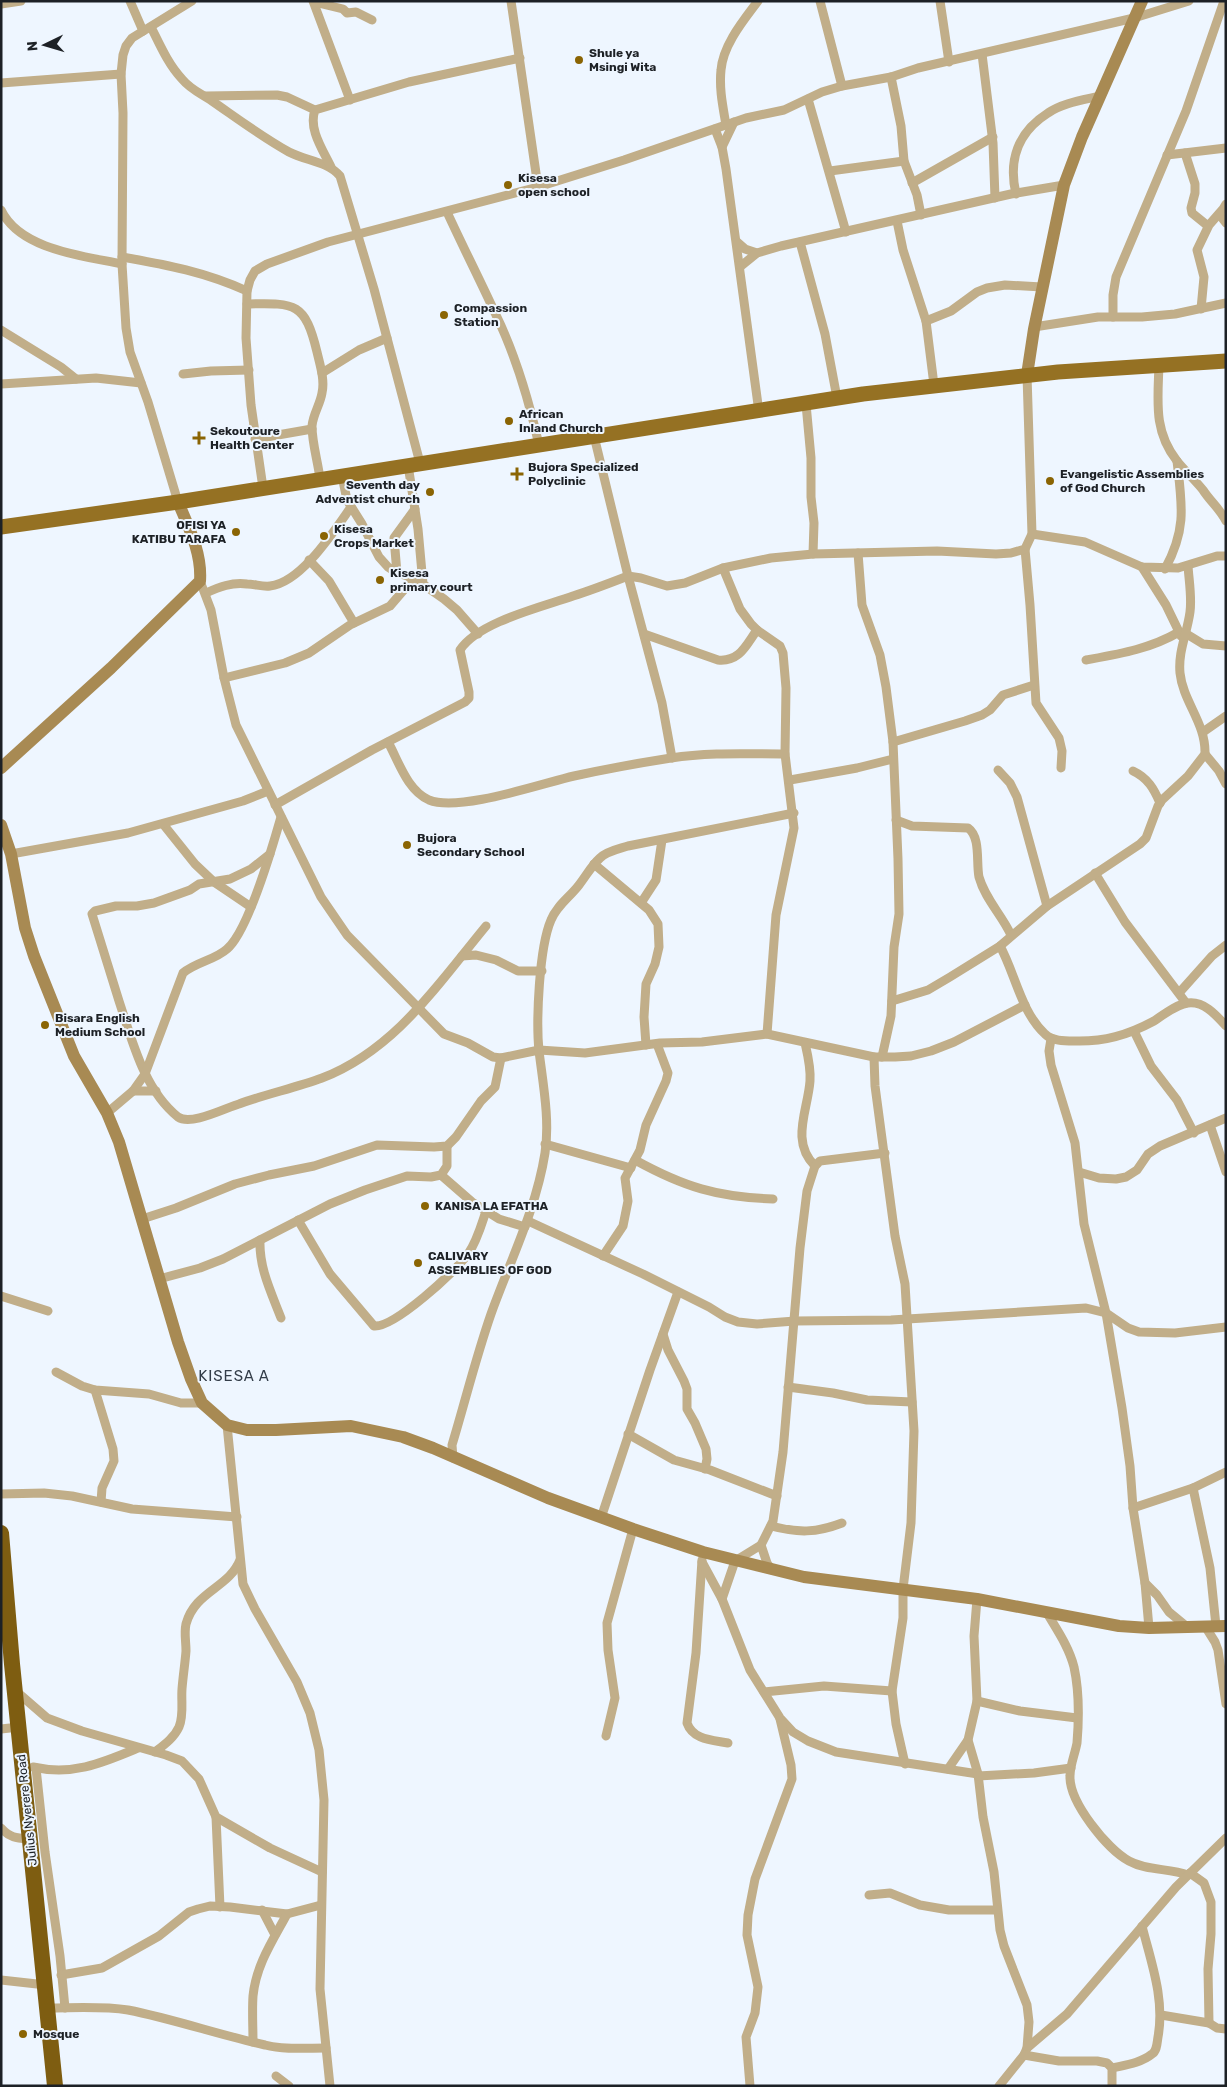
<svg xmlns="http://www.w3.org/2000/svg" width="1227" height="2087" font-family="Rubik,sans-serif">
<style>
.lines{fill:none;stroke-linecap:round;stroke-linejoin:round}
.street{stroke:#c1ae89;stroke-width:9}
.secondary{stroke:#a88a53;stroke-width:12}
.primary{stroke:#957123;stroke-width:15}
.highway{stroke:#7e5d11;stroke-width:16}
.poi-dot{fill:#8a6403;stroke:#eef6ff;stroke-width:2}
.labels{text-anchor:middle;stroke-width:4;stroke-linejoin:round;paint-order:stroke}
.poi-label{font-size:12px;font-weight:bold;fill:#1d2126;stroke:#eef6ff;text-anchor:start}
.street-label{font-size:12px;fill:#1d2126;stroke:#eef6ff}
.quarter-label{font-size:15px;letter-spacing:1px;fill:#333d49;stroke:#eef6ff}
</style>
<rect width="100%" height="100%" fill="#eef6ff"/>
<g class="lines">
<g class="street">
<path d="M130 1 143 31"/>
<path d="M313 1 350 100"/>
<path d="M511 1 538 187"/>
<path d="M820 1 842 86"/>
<path d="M940 1 949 62"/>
<path d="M314 2 343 9 347 13 356 12 372 20"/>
<path d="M1 4 21 1"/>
<path d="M151 27C160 45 168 64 182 79 191 90 202 94 212 101 238 119 262 137 289 152 306 161 327 161 340 176L374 289 420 463"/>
<path d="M982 54 993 143 995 198"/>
<path d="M891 77 901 126 904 161 917 195 921 215"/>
<path d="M1 83 121 74"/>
<path d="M206 96 277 95 287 97 315 110"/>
<path d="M808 99 846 232"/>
<path d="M726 125C723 107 719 89 721 70 723 45 743 21 758 1"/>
<path d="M715 129 722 147 726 169 759 412"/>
<path d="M722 147 734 122"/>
<path d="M1185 153 1195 184V193L1191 208 1192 213 1208 226"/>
<path d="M1167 155 1226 148"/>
<path d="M331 167C323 150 308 129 315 110L409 82 520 58"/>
<path d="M830 171 904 161"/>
<path d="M912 183 993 137"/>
<path d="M1016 194C1008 160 1018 132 1048 113 1062 103 1083 100 1100 96"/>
<path d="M1 210C20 250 84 256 122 264"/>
<path d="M447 212C463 247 480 280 496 315 516 356 529 401 539 445"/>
<path d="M1219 214 1226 223"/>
<path d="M897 221 903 250 926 321 934 385"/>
<path d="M737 242 745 249 757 253"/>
<path d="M800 242 825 334 837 398"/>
<path d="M122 257C168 265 205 272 247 291"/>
<path d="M741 266 757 253 781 246 1011 194 1064 185"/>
<path d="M247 304C295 303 305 302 317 352 320 365 325 380 322 393 320 405 313 414 312 426 312 443 318 462 320 479"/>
<path d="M1201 309 1204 277 1197 250 1209 225 1223 209 1226 204"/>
<path d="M1113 317V295L1116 277 1186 111 1224 1"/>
<path d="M926 321 951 311 977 292 987 288 1005 285 1042 287"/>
<path d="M1034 327 1098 317H1142L1175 314 1226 303"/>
<path d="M1 330 61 367 76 379"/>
<path d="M1159 364C1158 400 1153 431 1177 461 1185 471 1195 480 1203 490 1210 501 1220 509 1226 521"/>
<path d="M322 373 359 350 387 338"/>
<path d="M183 374 211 371 249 370"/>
<path d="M1 384 96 378 141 383"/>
<path d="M806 404 811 458V497L814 523 813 554"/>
<path d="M594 436 628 576 662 703 672 758"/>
<path d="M255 439 312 429"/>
<path d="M408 465 418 529 423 584"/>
<path d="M342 476 347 500 362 524 379 557 388 567 397 573 414 578 444 599 457 610 478 634"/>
<path d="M263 488 251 405 246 338 247 291 250 280 255 271 267 264 328 242 538 187 624 160 746 118 784 110 822 92 842 86 891 77 918 68 1134 18 1189 1"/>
<path d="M178 502 148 402 130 352 126 328 122 264 123 113 121 74 123 55 126 46 132 38 192 1"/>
<path d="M1032 534 1085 542 1142 567 1178 568 1217 556H1226"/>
<path d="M1025 549 1030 605 1036 703 1059 738 1062 751 1061 768"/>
<path d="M858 553 862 605 880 655 886 687 893 742 898 859 899 914 894 947 891 1016 882 1057"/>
<path d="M309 560 329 581 354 623"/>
<path d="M1142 567 1166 605 1181 636"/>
<path d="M723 568 740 609 751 624 757 630 780 646 783 653 786 688 785 754 794 828 776 915 767 1034"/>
<path d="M1165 569C1187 529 1182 505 1177 461"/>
<path d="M397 573 394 538 415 509"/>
<path d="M200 581 211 610 224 678 236 725 321 897 347 935 444 1034 468 1043 493 1057 501 1058 539 1050 585 1053 660 1043 702 1042 767 1034 874 1057H895L911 1056 931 1051 954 1042 1025 1005"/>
<path d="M206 593C219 587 232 582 247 584 255 584 262 587 270 586 301 583 334 531 351 507"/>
<path d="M1185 633 1203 644 1226 646"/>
<path d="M644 634 718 660C740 662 746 645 757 630"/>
<path d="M1086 660C1119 654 1150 649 1179 632"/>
<path d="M224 678 285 663 309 653 350 625 390 606 414 578"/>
<path d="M1203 732 1226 716"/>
<path d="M388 742C399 762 407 790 429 800 459 812 540 784 574 776 606 769 639 763 671 758 709 752 747 754 785 754"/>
<path d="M893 742 965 721 982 715 990 710 1003 695 1034 685"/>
<path d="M1205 754 1219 771 1226 784"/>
<path d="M998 770 1010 783 1017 797 1047 906"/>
<path d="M1133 771C1148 778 1154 789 1160 803"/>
<path d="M790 780 857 768 893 759"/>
<path d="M275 805 372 750 465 702 469 698V692L460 650C478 622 542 607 573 596 592 590 610 583 628 576L641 578 667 586 685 583 723 568 771 558 813 554 937 551 996 554 1011 553 1025 549 1032 534 1027 375"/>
<path d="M896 820 912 826 968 828C981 837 976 863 979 877 985 899 1002 915 1011 935"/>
<path d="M163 824 195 864 214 882 251 907"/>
<path d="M11 854 128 833 243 801 268 791"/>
<path d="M270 854 251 869 230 879 199 884 190 890 154 903 137 906H116L95 911 92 914C101 943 110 972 119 1001 132 1040 144 1090 178 1117 191 1126 225 1108 239 1104 266 1094 295 1088 322 1078 395 1050 438 984 486 926"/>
<path d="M594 864 649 910 658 924 659 947 655 964 646 984 644 1017 646 1045"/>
<path d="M1095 873 1125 922 1186 1003"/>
<path d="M641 903 656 880 662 840"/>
<path d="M1000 946C1015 973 1021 1012 1045 1034 1052 1041 1064 1041 1074 1041 1104 1042 1128 1035 1154 1021 1163 1015 1177 1004 1188 1003 1204 1001 1216 1015 1226 1026"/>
<path d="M462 956 476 955 496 960 518 971H542"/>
<path d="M1179 993 1212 956 1226 945"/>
<path d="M892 1001 928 990 950 977 1000 946 1047 906 1140 844 1146 838 1158 806 1162 800 1188 776 1205 754C1206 723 1183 702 1180 673 1178 651 1187 634 1190 612 1192 597 1189 581 1188 566"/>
<path d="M1134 1031 1151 1066 1177 1100 1194 1133"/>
<path d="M1051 1039 1049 1051 1051 1065 1075 1143 1084 1224 1106 1313 1122 1408 1130 1466 1133 1508 1145 1583 1149 1628"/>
<path d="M805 1043C808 1056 811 1068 810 1081 808 1110 790 1141 815 1166"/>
<path d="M874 1057 875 1086 895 1236 905 1284 914 1431 911 1523 903 1589V1618L892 1691 896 1724 905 1764"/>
<path d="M133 1091H156"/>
<path d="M107 1113 133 1091 145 1074 183 973C196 962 215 960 227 949 248 932 273 845 281 817"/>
<path d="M1210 1125 1226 1172"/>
<path d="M545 1144 631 1168"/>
<path d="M635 1160C684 1187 717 1197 773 1199"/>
<path d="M1079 1172 1099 1178 1116 1179 1126 1177 1137 1170 1148 1154 1160 1146 1226 1118"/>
<path d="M441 1175 472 1202 499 1219 525 1227"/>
<path d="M142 1219 176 1208 235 1184 269 1175 314 1166 377 1145 434 1147 447 1146 456 1137 481 1101 495 1087 501 1058"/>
<path d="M298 1220 330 1274 374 1326C394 1328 456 1271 468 1254 477 1241 481 1226 486 1211"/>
<path d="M528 1221 643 1274 709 1307 725 1317 738 1322 757 1324 795 1321 891 1320 1086 1308 1106 1313 1128 1328 1139 1332 1175 1333 1226 1327"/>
<path d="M260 1240C259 1268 271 1292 281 1318"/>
<path d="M603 1256 623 1226 628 1201 625 1178 640 1150 646 1125 666 1081 668 1073 657 1044"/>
<path d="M159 1279 200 1268 223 1259 330 1204 365 1190 407 1176 431 1177 441 1175 447 1166V1146"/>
<path d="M1 1296 48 1311"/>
<path d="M663 1334 668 1350 684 1381 687 1389V1409L695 1423 706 1449 707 1459 705 1469"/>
<path d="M56 1372 82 1386 95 1390 149 1394 181 1403H202"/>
<path d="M788 1387 833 1393 867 1400 912 1402"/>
<path d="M95 1390 113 1449 114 1461 102 1488 101 1502"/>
<path d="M227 1425 243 1584 255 1609 297 1682 310 1713 319 1750 324 1800 320 1989 330 2086"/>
<path d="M628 1434 674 1460 710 1470 777 1496"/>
<path d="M453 1458 452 1445C465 1402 476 1357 491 1314 510 1261 536 1210 545 1153 550 1120 543 1084 539 1051 536 1021 539 948 551 920 557 905 570 897 579 885 586 876 592 865 600 858 607 851 619 849 628 846L794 813"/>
<path d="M1193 1488 1210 1568 1216 1626"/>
<path d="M1 1494 44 1493 72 1496 132 1509 237 1517"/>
<path d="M1133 1508 1193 1488 1226 1472"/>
<path d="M601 1518 650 1370 678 1292"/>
<path d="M771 1526C798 1533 816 1533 842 1523"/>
<path d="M761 1545 767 1563 772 1570"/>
<path d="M702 1560 696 1653 687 1723C693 1740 712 1740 728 1743"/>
<path d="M702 1562 722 1599 750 1670 780 1718 793 1732 808 1741 836 1752 978 1774"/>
<path d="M1145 1583 1157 1595 1169 1612 1186 1626"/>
<path d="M722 1599 735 1561 761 1545 773 1521 783 1452 800 1248 807 1191 815 1166 820 1161 885 1153"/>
<path d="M977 1599 974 1636 977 1701 968 1740 978 1774 983 1817 994 1872 1000 1930 1004 1946 1027 2005 1029 2022 1027 2048 1024 2055 999 2086"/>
<path d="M1047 1613C1057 1630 1069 1647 1074 1667 1079 1690 1079 1719 1077 1743 1075 1754 1070 1765 1070 1776 1069 1802 1107 1849 1129 1861 1147 1871 1169 1868 1188 1875"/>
<path d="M1205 1626 1215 1642 1218 1650 1226 1704"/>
<path d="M17 1692 47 1718 82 1731 166 1755 182 1761 199 1779 216 1817 270 1848 322 1872"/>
<path d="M764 1692 824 1686 892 1691"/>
<path d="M977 1701 1020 1711 1077 1718"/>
<path d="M1 1729 19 1727"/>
<path d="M606 1736 615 1698 608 1650 607 1623 633 1529"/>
<path d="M155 1752C164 1745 174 1738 179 1727 184 1716 181 1701 182 1689 183 1676 185 1664 186 1651 186 1641 184 1633 186 1624 195 1591 229 1588 240 1560"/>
<path d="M33 1767C73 1776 102 1763 138 1748"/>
<path d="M36 1768 45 1852 60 1956 65 2008"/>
<path d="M948 1769 968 1740"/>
<path d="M978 1776 1034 1773 1071 1768"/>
<path d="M216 1817 220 1907"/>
<path d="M1 1828C10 1838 17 1838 30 1839"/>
<path d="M1190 1873 1204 1883 1211 1902V1934L1208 1969 1209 2023"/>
<path d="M869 1895 890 1893 920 1905 949 1910H997"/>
<path d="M262 1910 275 1935"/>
<path d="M61 1975 102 1968 159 1936 189 1912 198 1909 210 1906 230 1907 287 1914 321 1905"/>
<path d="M1 1980 46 1985"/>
<path d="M48 2008C74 2008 102 2006 128 2010 174 2019 219 2035 265 2045 285 2050 306 2048 326 2048"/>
<path d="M1161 2015 1209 2023 1217 2028 1226 2029"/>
<path d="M253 2042C253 2027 252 2011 253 1996 256 1965 273 1940 287 1914"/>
<path d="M1027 2048 1067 2014 1176 1887 1226 1838"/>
<path d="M1024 2055 1059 2061H1097L1107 2063 1112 2068V2086"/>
<path d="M1112 2068C1125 2065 1141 2063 1152 2054 1157 2051 1157 2043 1158 2037 1165 1999 1151 1962 1142 1926"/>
<path d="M276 2076 289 2086"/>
<path d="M750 2086 746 2037 755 2013 758 1987 747 1935 748 1915 755 1879 792 1779 791 1765 780 1719"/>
</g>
<g class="secondary">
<path d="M1027 375 1034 329 1064 185 1082 137 1142 1"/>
<path d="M1 768 111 668 200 581C202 553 189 528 178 502"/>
<path d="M1 825 11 854 25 928 34 956 74 1056 107 1113 119 1142 178 1342 191 1379 202 1403 227 1425 247 1430H276L351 1426 403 1437 433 1448 548 1498 633 1529 703 1552 804 1577 977 1599 1119 1626 1149 1628 1226 1626"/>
</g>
<path class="primary" d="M1 527 178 502 863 394 1058 372 1226 361"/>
<path class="highway" d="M1 1533 12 1664 55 2086"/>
</g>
<g class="poi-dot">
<circle cx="579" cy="60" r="5"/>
<circle cx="508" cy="185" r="5"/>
<circle cx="444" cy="315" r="5"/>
<circle cx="509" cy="421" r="5"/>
<path d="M196.5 430.5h5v5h5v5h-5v5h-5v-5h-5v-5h5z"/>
<path d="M514.5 466.5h5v5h5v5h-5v5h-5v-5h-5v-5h5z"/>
<circle cx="1050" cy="481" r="5"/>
<circle cx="430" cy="492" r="5"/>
<circle cx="236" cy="532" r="5"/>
<circle cx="324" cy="536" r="5"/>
<circle cx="380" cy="580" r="5"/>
<circle cx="407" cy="845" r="5"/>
<circle cx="45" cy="1025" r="5"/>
<circle cx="425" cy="1206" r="5"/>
<circle cx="418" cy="1263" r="5"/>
<circle cx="23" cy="2034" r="5"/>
</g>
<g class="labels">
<g class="poi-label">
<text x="589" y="57">Shule ya<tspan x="589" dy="14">Msingi Wita</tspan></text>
<text x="518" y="182">Kisesa<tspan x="518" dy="14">open school</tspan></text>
<text x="454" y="312">Compassion<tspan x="454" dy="14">Station</tspan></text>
<text x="519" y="418">African<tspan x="519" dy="14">Inland Church</tspan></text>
<text x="210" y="435">Sekoutoure<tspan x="210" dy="14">Health Center</tspan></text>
<text x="528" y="471">Bujora Specialized<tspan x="528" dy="14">Polyclinic</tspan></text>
<text x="1060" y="478">Evangelistic Assemblies<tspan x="1060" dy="14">of God Church</tspan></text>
<text x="420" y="489" text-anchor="end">Seventh day<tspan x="420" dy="14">Adventist church</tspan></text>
<text x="226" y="529" text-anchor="end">OFISI YA<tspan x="226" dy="14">KATIBU TARAFA</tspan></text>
<text x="334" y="533">Kisesa<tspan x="334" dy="14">Crops Market</tspan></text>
<text x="390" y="577">Kisesa<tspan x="390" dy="14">primary court</tspan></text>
<text x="417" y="842">Bujora<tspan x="417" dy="14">Secondary School</tspan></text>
<text x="55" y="1022">Bisara English<tspan x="55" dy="14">Medium School</tspan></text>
<text x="435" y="1210">KANISA LA EFATHA</text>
<text x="428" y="1260">CALIVARY<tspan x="428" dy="14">ASSEMBLIES OF GOD</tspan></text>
<text x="33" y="2038">Mosque</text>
</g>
<g class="street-label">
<text transform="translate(27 1810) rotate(-96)" y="4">Julius Nyerere Road</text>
</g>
<g class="quarter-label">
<text x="234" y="1381">KISESA A</text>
</g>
</g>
<rect width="1227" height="2087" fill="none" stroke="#1d2126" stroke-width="5"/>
<g transform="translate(45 45) rotate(265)" stroke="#eef6ff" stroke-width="4" paint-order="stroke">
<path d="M0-4L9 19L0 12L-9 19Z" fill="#1d2126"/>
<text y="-8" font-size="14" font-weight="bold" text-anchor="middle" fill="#1d2126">N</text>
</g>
</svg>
